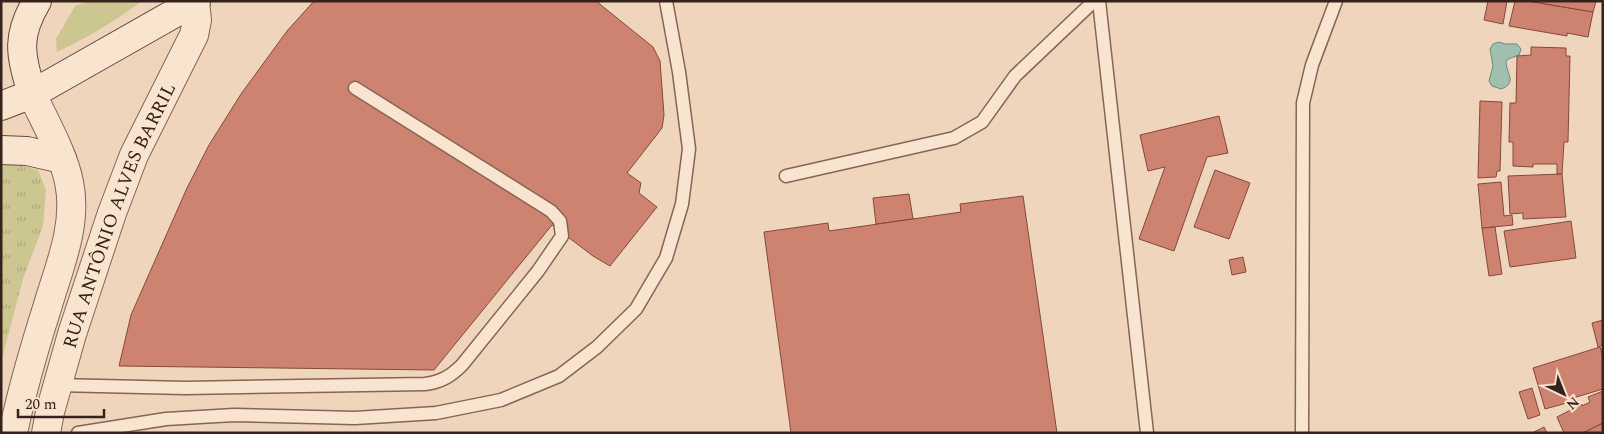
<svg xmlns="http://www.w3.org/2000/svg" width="1604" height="434" font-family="Spectral,serif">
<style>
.grass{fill:url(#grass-tufts)}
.park{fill:#ccc690}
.water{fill:#a0bfaf;stroke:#688d7c}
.building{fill:#ce8371;stroke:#86483b}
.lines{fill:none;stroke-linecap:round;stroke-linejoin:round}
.service-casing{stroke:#866555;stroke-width:15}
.tertiary-casing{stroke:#866555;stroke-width:30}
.secondary-casing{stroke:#684639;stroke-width:30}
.service{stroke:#f9e4cf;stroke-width:12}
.tertiary{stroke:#f9e4cf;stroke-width:28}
.secondary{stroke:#f9e4cf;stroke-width:28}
.labels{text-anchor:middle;stroke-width:4;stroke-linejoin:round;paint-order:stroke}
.street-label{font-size:19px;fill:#35221b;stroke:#f6e1cc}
</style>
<defs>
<pattern id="grass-tufts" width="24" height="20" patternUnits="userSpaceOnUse" patternTransform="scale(1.25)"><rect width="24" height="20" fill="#ccc690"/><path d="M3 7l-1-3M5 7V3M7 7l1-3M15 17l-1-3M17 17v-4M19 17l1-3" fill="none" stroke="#b0aa7c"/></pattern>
</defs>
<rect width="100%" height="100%" fill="#eed5bc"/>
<path class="grass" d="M10 162 38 170 46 190 43 226 23 279 1 362V278L3 271 1 259V165Z"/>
<path class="park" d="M90 1H142C115 21 87 38 57 52L56 39 75 6Z"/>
<path class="water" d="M1499 42 1505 44H1517L1521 49 1519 55 1508 59 1506 62C1506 73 1518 83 1501 89L1492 86 1489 81 1493 66 1490 49 1493 44Z"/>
<g class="building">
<path d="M314 1H596L653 47 660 61 664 115 662 128 627 173 641 183 639 193 657 207 610 266 593 256 552 225 434 370 119 366 131 315 187 188 209 145 241 94 287 31Z"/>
<path d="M1488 1H1507L1503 24 1484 20Z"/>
<path d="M1515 1H1528L1593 12 1588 37 1567 33V36L1509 26Z"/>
<path d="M1528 1H1596L1593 12Z"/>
<path d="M1531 47 1566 48V56H1570L1568 142H1564L1562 174H1557V164H1533V167L1513 166V142H1509L1510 103H1516L1517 56 1531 55Z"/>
<path d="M1480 101 1502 102 1500 171H1497L1496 177 1478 178Z"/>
<path d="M1219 116 1228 153 1207 157 1174 251 1139 239 1165 167 1148 171 1140 135Z"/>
<path d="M1215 170 1250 183 1229 239 1194 227Z"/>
<path d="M1562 174 1566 217 1523 219V213L1510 214 1508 176Z"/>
<path d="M1501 182 1504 216 1512 215 1513 225 1482 228 1478 184Z"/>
<path d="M909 194 913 219 876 224 873 198Z"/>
<path d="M1023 196 1057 433H791L764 232 828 223 829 231 913 219 961 212 960 204Z"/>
<path d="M1571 221 1576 258 1510 267 1504 231Z"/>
<path d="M1495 227 1502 274 1489 276 1482 228Z"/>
<path d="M1243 257 1246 272 1232 275 1229 260Z"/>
<path d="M1603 320V345L1598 347 1592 323Z"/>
<path d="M1600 347 1603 357V389L1573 398 1574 401 1545 409 1533 368Z"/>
<path d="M1532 388 1540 415 1528 419 1519 392Z"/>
<path d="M1603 391V423L1583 433H1564L1557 417 1582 404V406L1590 402 1588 397Z"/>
<path d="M1603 423V433H1583Z"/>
<path d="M1544 427 1547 433H1534V432Z"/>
</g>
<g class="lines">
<defs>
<g id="service">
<path d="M1099 1 1147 433"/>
<path d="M786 176 954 138 982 122 1015 76 1094 1"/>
<path d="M57 385 185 388 425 384C441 382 451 376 462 365L538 271 562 236 560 221 551 211 355 88"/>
<path d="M78 433 166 419 234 415 355 418 436 413 501 400 559 376 597 347 636 309 666 258 682 204 689 149 679 72 666 1"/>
<path d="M1302 433 1303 103 1312 65 1336 1"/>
</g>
<g id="tertiary">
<path d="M13 433C22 390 34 349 47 308 59 267 78 225 69 182 63 153 45 122 32 94"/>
<path id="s1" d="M46 433 50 412 72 334 112 213 134 155 194 35 197 20 195 2"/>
</g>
<g id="secondary">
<path d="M32 94C21 55 15 38 37 1"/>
<path d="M1 106 32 94 196 1"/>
<path d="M1 150 27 151 62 159"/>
</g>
</defs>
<use href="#service" class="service-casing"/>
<use href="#tertiary" class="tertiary-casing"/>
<use href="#secondary" class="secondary-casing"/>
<use href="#service" class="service"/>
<use href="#tertiary" class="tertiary"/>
<use href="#secondary" class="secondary"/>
</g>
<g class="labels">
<g class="street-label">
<text dy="7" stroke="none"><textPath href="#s1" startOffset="230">RUA ANTÔNIO ALVES BARRIL</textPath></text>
</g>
</g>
<rect width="1604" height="434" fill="none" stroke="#35221b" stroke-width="5"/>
<g transform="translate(1564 394) rotate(137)" stroke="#f6e1cc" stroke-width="4" paint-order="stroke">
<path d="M0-4L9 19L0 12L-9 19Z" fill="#35221b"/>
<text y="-8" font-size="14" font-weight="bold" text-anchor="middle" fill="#35221b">N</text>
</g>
<path d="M18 409v8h86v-8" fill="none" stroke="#35221b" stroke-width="2.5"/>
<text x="25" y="409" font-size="15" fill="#35221b" stroke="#f6e1cc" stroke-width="4" paint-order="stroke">20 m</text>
</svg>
